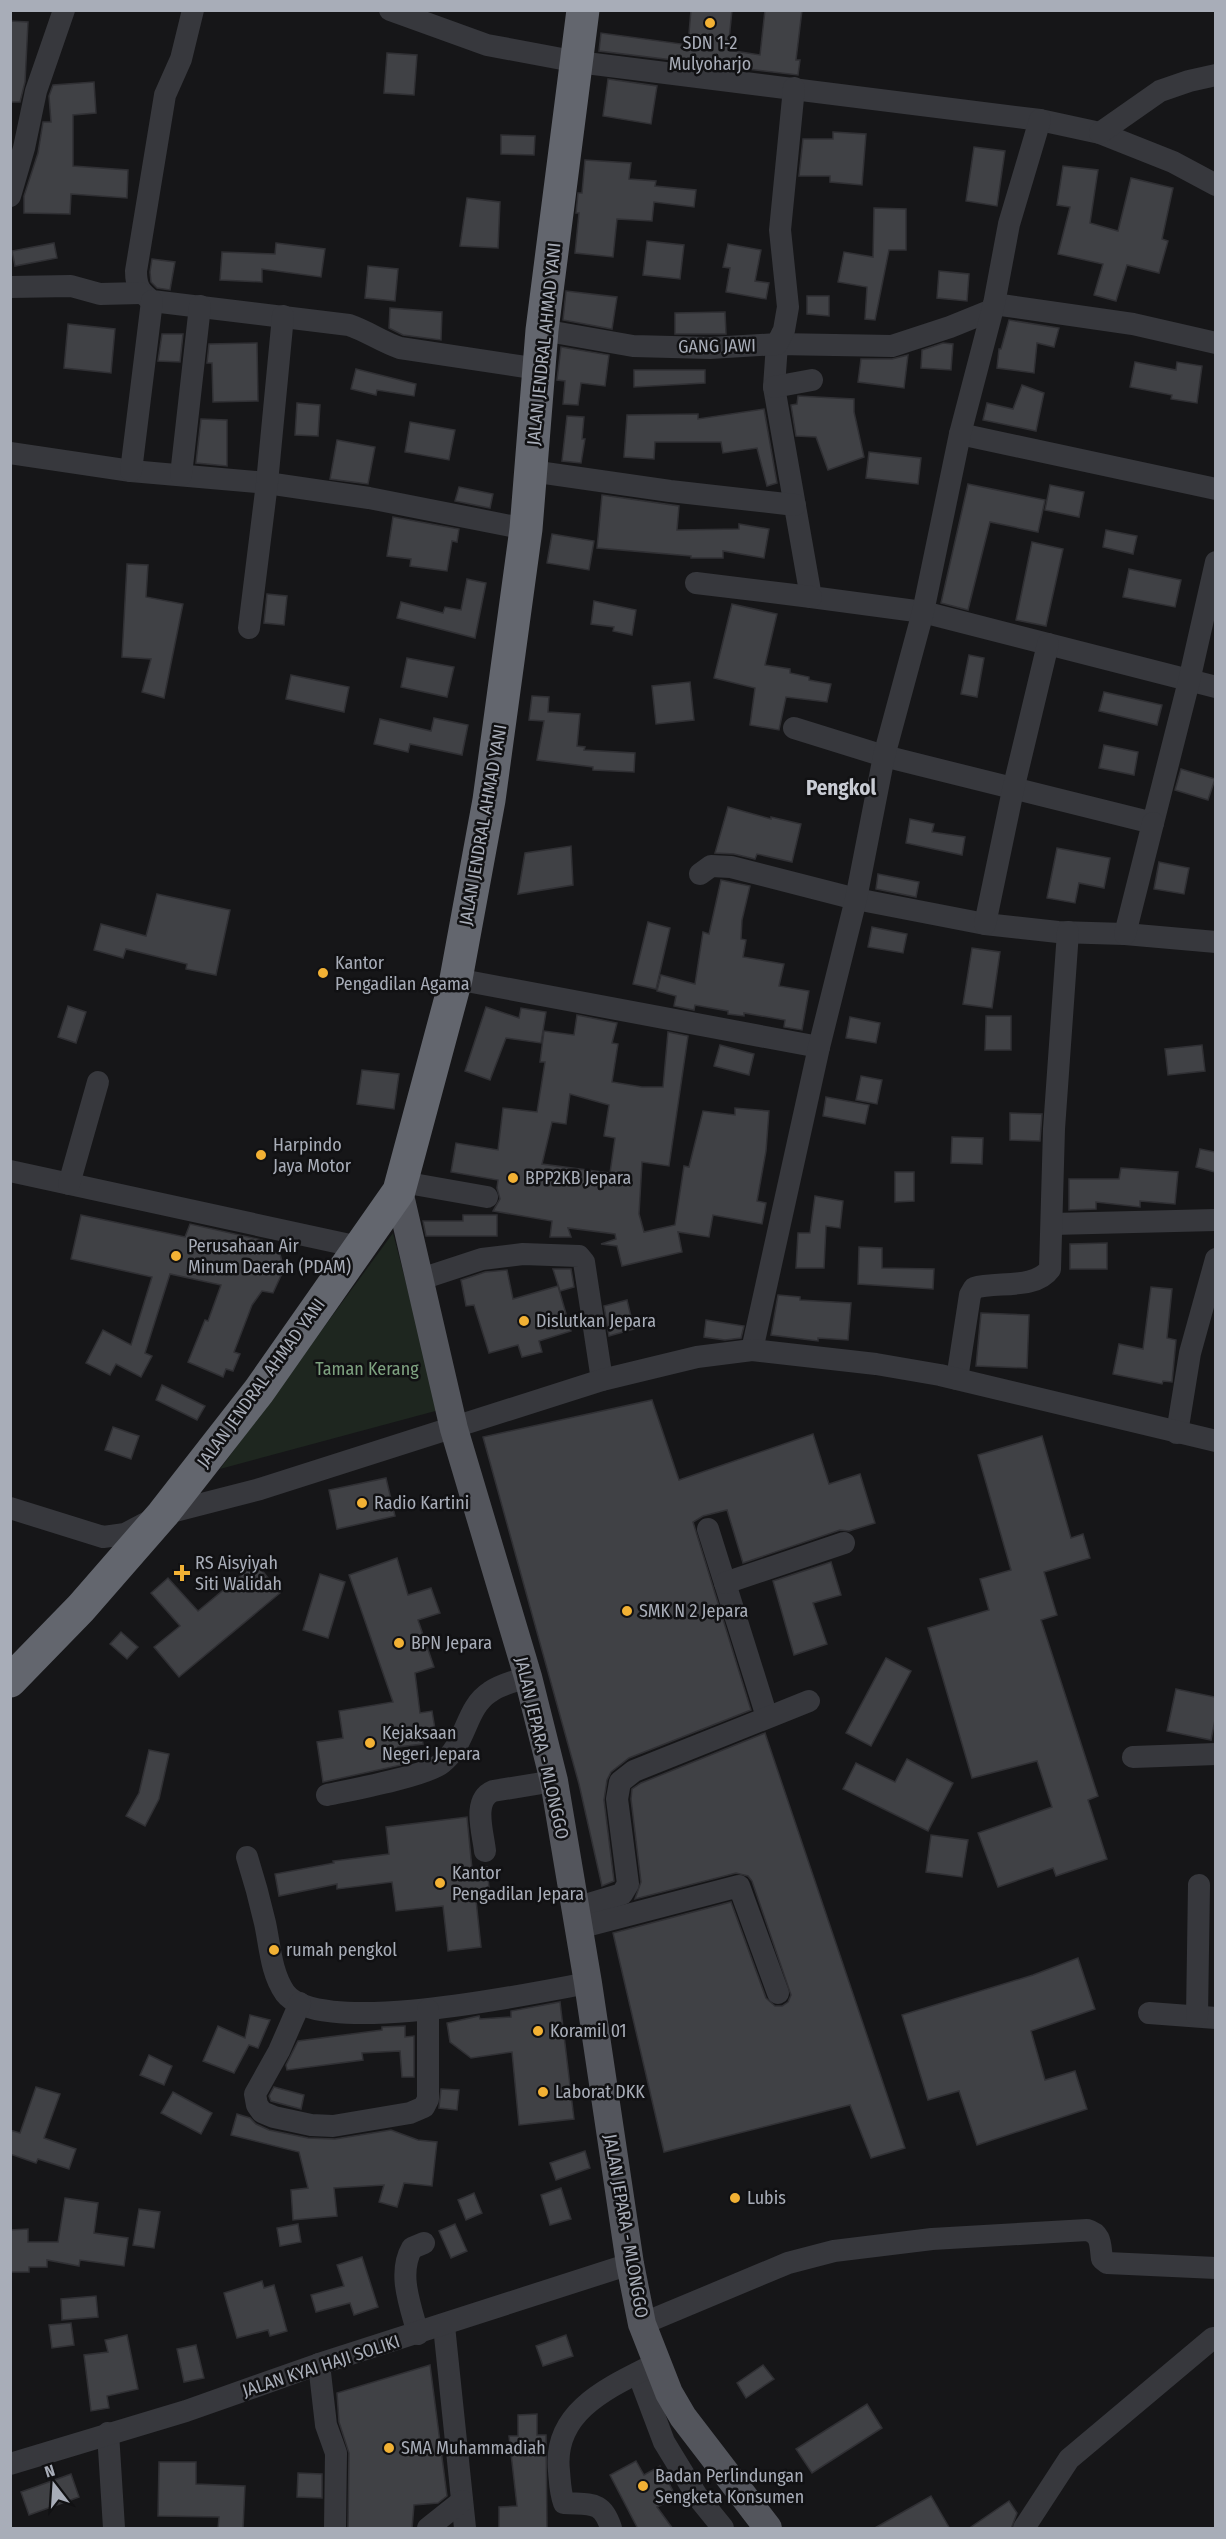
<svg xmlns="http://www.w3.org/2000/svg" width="1226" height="2539" font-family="'Fira Sans Condensed',sans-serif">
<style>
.green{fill:#1e261f}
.building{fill:#404145;stroke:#303034;stroke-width:1.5;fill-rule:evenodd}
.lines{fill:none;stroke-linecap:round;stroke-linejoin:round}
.minor{stroke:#37383d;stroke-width:22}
.major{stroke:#53555c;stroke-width:28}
.highway{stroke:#63666e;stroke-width:33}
.poi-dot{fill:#f2b134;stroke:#111113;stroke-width:2}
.labels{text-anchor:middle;stroke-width:5;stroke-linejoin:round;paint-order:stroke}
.poi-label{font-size:18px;fill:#a8adb8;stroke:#111113;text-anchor:start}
.street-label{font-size:18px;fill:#a8adb8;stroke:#111113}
.park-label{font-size:18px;fill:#7fa381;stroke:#111113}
.quarter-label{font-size:21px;font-weight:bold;fill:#c9ccd4;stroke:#111113}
</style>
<rect width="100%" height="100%" fill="#161618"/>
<path class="green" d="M393 1233 439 1410 220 1469Z"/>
<g class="building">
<path d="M691 10H732L728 50 760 55 765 10H802L796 60H800L798 75 599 51 601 33 688 45Z"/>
<path d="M10 21 28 22 25 82 20 102H10Z"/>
<path d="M387 53 417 55 414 95 384 93Z"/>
<path d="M608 79 657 86 651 124 603 116Z"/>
<path d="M94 82 96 113 73 115V166L128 170 127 198 71 194 70 214 24 213V196L38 153 43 122H51L49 96 53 85Z"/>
<path d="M833 132 866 134 862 185 830 182V176H799L803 139H833Z"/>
<path d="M501 135 535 136 534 155 501 154Z"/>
<path d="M974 147 1005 151 997 206 966 201Z"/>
<path d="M585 160 631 163 629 179 656 181 655 186 696 190 694 207 654 202 652 221 617 219 613 257 575 253 579 213H576L578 193H582Z"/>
<path d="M1063 166 1098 170 1090 223 1118 231 1131 178 1173 188 1162 239 1168 241 1159 273 1127 265 1116 301 1094 295 1103 264 1058 254 1070 207 1057 205Z"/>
<path d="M467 198 500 202 498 248 460 246Z"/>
<path d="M874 208 906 209V250H889L875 320 865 319 867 287 838 282 844 252 873 257Z"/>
<path d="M647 241 684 245 680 279 643 275Z"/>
<path d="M54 243 57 258 15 266 12 251Z"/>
<path d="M276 243 325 249 321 277 262 269V282L220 280 222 252 275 254Z"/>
<path d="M728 244 761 250 755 281 769 283 766 299 726 292 730 268 723 267Z"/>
<path d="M152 259 175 262 170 290 157 288 151 282 150 272Z"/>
<path d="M368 266 398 269 395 301 365 298Z"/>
<path d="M939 271 969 274 967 301 937 298Z"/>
<path d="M566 291 617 297 612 329 563 320Z"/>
<path d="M807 296H829V316L807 314Z"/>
<path d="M390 308 442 312 441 340 403 335 389 328Z"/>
<path d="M725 312 726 334H675V313Z"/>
<path d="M1009 320 1059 328 1054 347 1037 343 1034 373 997 368 999 349H1001Z"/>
<path d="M68 324 115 329 111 373 64 368Z"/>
<path d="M162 334H183L180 362 158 361Z"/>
<path d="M257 343 258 401 213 402 212 363H207L209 344Z"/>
<path d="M943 343 953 344 951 370 921 368 922 350Z"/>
<path d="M561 347 609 355 605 386 581 383 578 405 563 404 565 381 557 380Z"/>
<path d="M908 355 904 388 858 382 861 359H892Z"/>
<path d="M1135 362 1176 370 1177 362 1202 366 1197 403 1171 399 1172 395 1130 387Z"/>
<path d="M356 369 416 384 414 396 377 390 376 395 351 389Z"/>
<path d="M634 370H705V383L634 387Z"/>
<path d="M1022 385 1044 393 1036 431 983 420 987 403 1013 409Z"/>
<path d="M798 396 854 399V412L864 457 828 470 816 437 796 436 791 405 797 404Z"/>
<path d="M297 403 320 405 318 436 295 435Z"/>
<path d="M764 409 777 483 767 486 757 448 723 453 721 442H655L654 459 624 457 627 415 698 414V419Z"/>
<path d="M567 416 584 417 582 439H585L581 463 562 461Z"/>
<path d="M201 419 227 420V466L196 463Z"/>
<path d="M410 422 455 430 449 460 405 452Z"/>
<path d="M337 440 375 447 368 484 330 479Z"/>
<path d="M869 452 921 458 918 484 866 478Z"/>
<path d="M968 484 1045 500 1038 532 990 522 968 610 941 603Z"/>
<path d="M1050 485 1084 492 1079 517 1045 510Z"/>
<path d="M459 487 493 494 490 508 455 501Z"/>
<path d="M602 495 679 506 677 530 739 529V524L769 529 764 558 723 551V558H691V556L597 548Z"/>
<path d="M393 517 459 529 457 542 452 541 447 571 410 566 411 559 387 556Z"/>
<path d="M1106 530 1137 536 1133 554 1103 547Z"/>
<path d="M552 534 594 541 589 570 547 563Z"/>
<path d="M1032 542 1063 549 1046 626 1016 620Z"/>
<path d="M127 564 148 565 146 597 183 604 164 698 142 692 151 659 122 657Z"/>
<path d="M1129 569 1181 580 1175 607 1123 597Z"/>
<path d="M467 579 486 583 475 638 397 618 401 602 443 613 445 607 461 610Z"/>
<path d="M267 594 287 596 284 625 264 623Z"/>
<path d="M594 601 636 610 632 635 613 631 614 627 591 624Z"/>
<path d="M732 604 777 614 765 665 790 669V673L809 677V680L831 684 827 702 786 697 779 730 750 725 755 688 714 678Z"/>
<path d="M969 655 984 658 977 697 961 694Z"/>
<path d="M407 658 454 667 447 697 401 687Z"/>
<path d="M291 675 349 687 344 712 286 699Z"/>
<path d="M690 682 694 720 656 724 652 686Z"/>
<path d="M1104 692 1162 705 1157 725 1099 711Z"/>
<path d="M532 696 549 697 548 712 580 714 577 746 585 747 584 750 635 753 634 772 593 770V767L537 760 544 721 529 720Z"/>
<path d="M434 718 468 725 462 755 410 744 408 752 374 744 380 719 431 731Z"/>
<path d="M1104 745 1138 752 1134 775 1099 768Z"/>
<path d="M1181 769 1215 779 1208 800 1175 790Z"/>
<path d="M728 807 771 819V817L801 824 792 862 757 854 755 859 734 854 715 853Z"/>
<path d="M910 819 934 824 932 832 965 837 962 855 906 843Z"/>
<path d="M571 846 573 885 518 894 525 853Z"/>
<path d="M1057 848 1110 858 1104 888 1079 883 1075 903 1047 898Z"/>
<path d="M1159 862 1189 868 1184 894 1154 889Z"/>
<path d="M878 874 919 882 916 897 876 889Z"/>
<path d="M721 880 750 886 742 920 741 939 746 940 743 957 784 964 779 986 809 991 802 1030 784 1027 785 1020 744 1013V1016L728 1014V1011L695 1005 694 1010 674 1006 676 996 657 991 661 975 695 984 703 932 709 934Z"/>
<path d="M157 894 230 910 216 975 186 969 187 964 126 949 123 958 94 950 101 924 146 936Z"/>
<path d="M648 922 670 928 656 989 633 984Z"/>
<path d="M872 927 907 934 903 953 868 947Z"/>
<path d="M972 948 1000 952 992 1008 963 1004Z"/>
<path d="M68 1006 86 1012 76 1043 58 1037Z"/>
<path d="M486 1007 519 1018 521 1008 546 1012 541 1043 506 1038 490 1080 465 1071Z"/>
<path d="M577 1015 617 1023 612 1043 618 1044 612 1082 642 1087H663L668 1032 688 1036 669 1166 642 1162 639 1214 644 1232 675 1225 684 1166 689 1167 703 1111 735 1115V1108L769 1111 766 1151 757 1201 766 1203 762 1224 713 1215 709 1237 678 1232 682 1252 622 1266 617 1246 601 1244 616 1239 615 1234 568 1228 571 1237H550L552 1221 493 1211 500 1199 497 1188 498 1180 451 1172 456 1143 498 1150 503 1108 537 1112 545 1062H540L544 1031 574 1035ZM570 1094 609 1105 604 1136 615 1138 610 1173 542 1164 552 1122 566 1124Z"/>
<path d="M986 1016H1011V1050H985Z"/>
<path d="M850 1017 880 1023 876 1043 846 1038Z"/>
<path d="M720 1045 754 1054 749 1075 714 1066Z"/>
<path d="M1202 1045 1205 1071 1168 1075 1165 1049Z"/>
<path d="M362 1070 399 1074 394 1109 357 1104Z"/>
<path d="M861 1076 882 1080 877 1104 856 1100Z"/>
<path d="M826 1097 869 1105 865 1124 823 1116Z"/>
<path d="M1010 1113 1042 1114 1040 1141 1010 1140Z"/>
<path d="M952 1137 983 1138 982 1164 951 1163Z"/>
<path d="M1200 1149 1215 1152V1172L1196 1167Z"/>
<path d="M1121 1168 1178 1172 1175 1204 1140 1201V1207L1096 1202V1209L1069 1210V1179H1119Z"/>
<path d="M895 1172H914V1201L895 1202Z"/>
<path d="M815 1196 843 1201 840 1228 826 1226 824 1268H796L798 1233H810Z"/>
<path d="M81 1215 185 1237 190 1224 262 1240 260 1247 280 1254 284 1269 273 1293 262 1291 252 1305 234 1352 240 1354 233 1371 226 1369 223 1377 188 1362 205 1320 208 1321 221 1285 170 1274 145 1353 152 1356 141 1377 116 1364 110 1375 86 1363 103 1330 131 1345 152 1277 71 1259Z"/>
<path d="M463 1215H497V1236H426L423 1221H463Z"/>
<path d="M1107 1243V1269H1070V1244Z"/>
<path d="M859 1247 882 1248V1268L934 1269 933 1289 858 1284Z"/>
<path d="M553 1269H571L574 1287 560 1291Z"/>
<path d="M507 1270 513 1299 558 1286 571 1331 539 1341 542 1352 522 1357 518 1345 489 1353 474 1305 466 1306 461 1280 485 1272Z"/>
<path d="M1151 1287 1172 1289 1167 1338 1176 1340 1172 1382 1163 1381 1162 1384 1113 1374 1119 1344 1143 1349Z"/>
<path d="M778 1295 800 1297V1300L851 1303 848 1340 818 1338V1341L771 1335Z"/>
<path d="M627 1300 634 1329 609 1336 604 1306Z"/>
<path d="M981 1313 1029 1315 1027 1368 976 1366Z"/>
<path d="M706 1320 744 1326 741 1338 725 1340 704 1337Z"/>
<path d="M162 1385 205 1406 197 1420 156 1400Z"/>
<path d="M652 1400 679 1480 813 1434 829 1484 860 1474 875 1523 849 1531 840 1530 743 1563 727 1510 703 1516 693 1522 751 1710 629 1758 611 1772 607 1780 604 1800 614 1881 602 1886 579 1784 483 1437Z"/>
<path d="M113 1427 139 1436 131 1459 105 1450Z"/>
<path d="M1042 1436 1071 1538 1083 1534 1090 1558 1044 1572 1057 1615 1041 1620 1098 1796 1088 1800 1107 1859 1056 1876 1053 1868 998 1887 978 1833 1052 1807 1037 1761 972 1778 928 1628 989 1610 980 1579 1011 1570 978 1455Z"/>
<path d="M386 1478 395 1516 337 1529 329 1490Z"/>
<path d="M397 1558 408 1595 431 1588 440 1613 418 1620 434 1667 415 1673 420 1713 432 1711 435 1729 421 1731 423 1744 398 1747 401 1765 323 1782 317 1742 343 1738 339 1711 393 1702 349 1575Z"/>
<path d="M831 1562 841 1595 813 1603 827 1644 794 1655 773 1581Z"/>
<path d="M256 1563 280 1593 179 1677 154 1647 180 1626 151 1593 168 1578 198 1611Z"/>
<path d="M320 1574 345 1582 328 1638 303 1630Z"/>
<path d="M121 1632 138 1647 127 1659 110 1644Z"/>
<path d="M886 1658 911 1671 871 1746 846 1733Z"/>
<path d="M1176 1689 1215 1697V1720L1211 1740 1167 1731Z"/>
<path d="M765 1733 905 2148 871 2158 850 2105 664 2152 613 1933 731 1902 766 1998 775 2006H782L788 2002 791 1995 752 1881 748 1876 736 1873 635 1899 641 1882 631 1799 632 1789 641 1783Z"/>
<path d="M149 1750 169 1754 159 1799 145 1826 126 1816 139 1793Z"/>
<path d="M907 1759 953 1783 928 1831 843 1789 856 1763 895 1782Z"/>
<path d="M467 1817 472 1869 487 1867 490 1898 476 1900 481 1947 448 1951 443 1906 396 1911 392 1882 337 1889V1884L279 1896 275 1874 334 1863 333 1861 389 1854 386 1827Z"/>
<path d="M931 1835 968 1840 962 1877 926 1872Z"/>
<path d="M1078 1958 1095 2009 1031 2031 1045 2080 1075 2071 1087 2109 977 2145 959 2091 928 2100 902 2015 1033 1975Z"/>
<path d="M560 2002 574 2119 519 2125 512 2052 471 2058 450 2042 447 2023 479 2016 480 2019 511 2017V2011Z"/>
<path d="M250 2015 270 2020 258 2048 249 2045 234 2073 203 2061 218 2026 245 2038Z"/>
<path d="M405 2026V2037L414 2036V2077H402L400 2051 362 2053 363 2060 287 2070 286 2065 298 2041 382 2030V2027Z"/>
<path d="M149 2055 172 2066 164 2085 140 2075Z"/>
<path d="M36 2087 60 2094 44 2138 76 2149 69 2169 38 2159 36 2163 10 2154V2130L20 2133Z"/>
<path d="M274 2087 304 2095 301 2109 271 2101 269 2096Z"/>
<path d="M441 2089 459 2090 457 2110 439 2108Z"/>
<path d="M173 2092 212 2113 201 2134 161 2113Z"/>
<path d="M237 2114 250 2118 256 2124 269 2130 308 2138 335 2139 391 2130 418 2140 437 2142 432 2186 404 2183 397 2207 379 2202 384 2185 334 2188 337 2216 293 2220 291 2190 308 2188 299 2152 231 2135Z"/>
<path d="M585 2151 590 2168 556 2180 550 2163Z"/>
<path d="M561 2188 571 2219 550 2225 541 2195Z"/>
<path d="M474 2193 482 2213 466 2220 458 2200Z"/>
<path d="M65 2198 98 2203 94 2233 128 2238 124 2266 80 2260 79 2266 47 2260V2267H29V2272H10V2230L28 2229V2242H58Z"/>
<path d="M139 2209 160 2212 154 2248 133 2245Z"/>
<path d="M298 2224 301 2242 280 2246 277 2228Z"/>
<path d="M455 2224 467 2251 451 2258 439 2231Z"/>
<path d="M362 2257 378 2307 354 2315 350 2303 316 2312 311 2295 344 2286 337 2265Z"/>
<path d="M262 2281 264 2288 274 2285 287 2331 270 2336 268 2330 237 2338 224 2293Z"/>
<path d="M96 2296 98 2317 62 2320 61 2299Z"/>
<path d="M71 2323 74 2345 52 2348 49 2325Z"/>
<path d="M127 2335 138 2389 107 2396 109 2408 91 2411 84 2355 108 2352 105 2340Z"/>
<path d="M566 2335 573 2356 543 2366 536 2346Z"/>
<path d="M196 2345 204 2378 184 2382 177 2349Z"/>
<path d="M430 2365 447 2496 438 2503 414 2505 412 2529H348L349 2453 339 2422 337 2393Z"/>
<path d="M763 2365 774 2379 746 2398 737 2383Z"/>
<path d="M867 2404 882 2428 812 2473 796 2449Z"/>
<path d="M537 2414V2435H546L547 2529H499V2507L517 2506 509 2436H518V2415Z"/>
<path d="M636 2461 644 2475 660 2466 676 2497 657 2507 673 2529H638L610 2475Z"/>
<path d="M159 2462H196V2484L245 2486 243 2529H218L219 2517 158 2516Z"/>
<path d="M298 2473 322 2474V2498L297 2497Z"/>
<path d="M71 2474 79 2497 29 2515 21 2492Z"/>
<path d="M931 2496 950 2529H873Z"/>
<path d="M1009 2501 1017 2513 1011 2529H968Z"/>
</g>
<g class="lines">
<g class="minor">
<path d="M193 10 181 59 165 95 136 271C136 287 140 292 152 301L349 325C367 331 382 342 400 348L539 369"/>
<path d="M390 10 487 45 578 62 1040 120 1100 133 1173 162 1216 185"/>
<path d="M1100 133 1160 91 1189 81 1216 75"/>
<path d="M10 196 24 148 36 91 64 10"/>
<path d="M10 287 71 286 100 294 141 293"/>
<path d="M994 304 1133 324 1216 343"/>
<path d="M992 310 950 327 892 346 777 344 774 387 811 597 923 612 1216 687"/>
<path d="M542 330 633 346 710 348 777 344 784 330 788 307 780 230 794 88"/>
<path d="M774 387 812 380"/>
<path d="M960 434 1216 489"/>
<path d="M10 453 131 471 267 483 369 498 526 529"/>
<path d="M131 471 152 301"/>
<path d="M531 471 670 491 795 505"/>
<path d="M181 475 200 306"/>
<path d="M696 583 811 597"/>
<path d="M249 628 267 483 283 316"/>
<path d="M794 728 884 756 1153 823 1189 681 1216 562"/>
<path d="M700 874 711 866 731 867 856 899 985 924 1058 932 1125 934 1216 942"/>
<path d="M985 924 1013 790 1048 644"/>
<path d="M1125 934 1153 823"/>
<path d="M456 979 819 1047"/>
<path d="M10 1171 359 1247"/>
<path d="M402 1182 487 1197"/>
<path d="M69 1184 98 1082"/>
<path d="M1052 1224 1216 1220"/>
<path d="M418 1280 482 1259 523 1254 579 1256 584 1262 602 1380"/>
<path d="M752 1350 819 1047 856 899 884 756 923 612 960 434 994 304 1009 224 1040 120"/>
<path d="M957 1379 970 1295 974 1288C996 1281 1035 1290 1050 1269L1054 1129 1068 932"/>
<path d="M1177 1433 1190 1353 1216 1259"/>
<path d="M10 1508 103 1537 125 1534 163 1514 260 1489 602 1380 697 1357 752 1350 876 1364 940 1375 1216 1441"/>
<path d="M708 1529 767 1717"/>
<path d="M725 1583 844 1543"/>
<path d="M1133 1757 1216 1754"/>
<path d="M327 1795C351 1790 426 1776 442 1763 467 1743 465 1708 490 1692 501 1684 516 1681 528 1677"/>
<path d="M485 1851C483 1832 472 1800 493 1791L554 1781"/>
<path d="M247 1857C254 1879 260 1901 265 1923 270 1946 271 1973 285 1993 320 2039 533 1993 588 1983"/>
<path d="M575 1908 622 1894 628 1884 617 1799 620 1782 634 1771 809 1701"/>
<path d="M578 1928 739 1886 778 1993"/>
<path d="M300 2003 279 2051 255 2094 257 2105 262 2112 274 2117 311 2125 333 2126 410 2113 424 2107 428 2099V2010"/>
<path d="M1149 2013 1216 2018"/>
<path d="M1197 2016 1199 1885"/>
<path d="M642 2324 788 2263 834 2251 932 2239 1087 2230C1102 2234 1100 2245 1102 2259L1107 2263 1216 2268"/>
<path d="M444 2326 465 2528"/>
<path d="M418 2334C411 2307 397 2274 412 2248L424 2243"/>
<path d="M319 2364 326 2425 336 2453 335 2528"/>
<path d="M638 2373 664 2442 697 2496 723 2528"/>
<path d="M108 2433 114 2528"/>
<path d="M10 2464 186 2411 319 2364 630 2264"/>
<path d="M428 2528 462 2501"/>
<path d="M611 2528C602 2500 591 2505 564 2503 560 2492 560 2482 559 2471 552 2410 612 2386 657 2363"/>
<path d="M1024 2528 1069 2459 1213 2338"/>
</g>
<path class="major" d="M399 1191 454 1429 528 1677 554 1781 588 1983 630 2264 642 2324 669 2393 683 2417 768 2528"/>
<path class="highway" d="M10 1681 81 1608 163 1514 259 1391 399 1191 456 979 489 800 526 529 542 330 583 10"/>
</g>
<g class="poi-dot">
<circle cx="710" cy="23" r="6"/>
<circle cx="323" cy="973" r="6"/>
<circle cx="261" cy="1155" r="6"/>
<circle cx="513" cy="1178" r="6"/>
<circle cx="176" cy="1256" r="6"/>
<circle cx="524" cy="1321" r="6"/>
<circle cx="362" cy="1503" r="6"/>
<path d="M179 1564h6v6h6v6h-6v6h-6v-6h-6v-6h6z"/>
<circle cx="627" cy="1611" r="6"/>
<circle cx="399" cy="1643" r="6"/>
<circle cx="370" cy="1743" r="6"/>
<circle cx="440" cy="1883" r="6"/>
<circle cx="274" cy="1950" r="6"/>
<circle cx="538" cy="2031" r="6"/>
<circle cx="543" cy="2092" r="6"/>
<circle cx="735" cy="2198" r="6"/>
<circle cx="389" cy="2448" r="6"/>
<circle cx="643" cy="2486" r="6"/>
</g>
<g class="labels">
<g class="poi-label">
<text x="710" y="49" text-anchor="middle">SDN 1-2<tspan x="710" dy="21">Mulyoharjo</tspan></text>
<text x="335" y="969">Kantor<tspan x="335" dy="21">Pengadilan Agama</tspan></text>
<text x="273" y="1151">Harpindo<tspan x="273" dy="21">Jaya Motor</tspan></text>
<text x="525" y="1184">BPP2KB Jepara</text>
<text x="188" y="1252">Perusahaan Air<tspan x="188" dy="21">Minum Daerah (PDAM)</tspan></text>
<text x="536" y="1327">Dislutkan Jepara</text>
<text x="374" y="1509">Radio Kartini</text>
<text x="195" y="1569">RS Aisyiyah<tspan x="195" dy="21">Siti Walidah</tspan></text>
<text x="639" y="1617">SMK N 2 Jepara</text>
<text x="411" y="1649">BPN Jepara</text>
<text x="382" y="1739">Kejaksaan<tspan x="382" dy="21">Negeri Jepara</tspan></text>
<text x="452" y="1879">Kantor<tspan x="452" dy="21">Pengadilan Jepara</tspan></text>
<text x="286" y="1956">rumah pengkol</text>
<text x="550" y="2037">Koramil 01</text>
<text x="555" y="2098">Laborat DKK</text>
<text x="747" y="2204">Lubis</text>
<text x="401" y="2454">SMA Muhammadiah</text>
<text x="655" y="2482">Badan Perlindungan<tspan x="655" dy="21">Sengketa Konsumen</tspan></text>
</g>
<g class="street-label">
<text transform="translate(544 344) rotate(-84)" y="6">JALAN JENDRAL AHMAD YANI</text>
<text transform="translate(717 346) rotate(-1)" y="6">GANG JAWI</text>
<text transform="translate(483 825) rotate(-80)" y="6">JALAN JENDRAL AHMAD YANI</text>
<text transform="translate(261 1383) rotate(-54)" y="6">JALAN JENDRAL AHMAD YANI</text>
<text transform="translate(542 1748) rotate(77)" y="6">JALAN JEPARA - MLONGGO</text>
<text transform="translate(626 2226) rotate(80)" y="6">JALAN JEPARA - MLONGGO</text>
<text transform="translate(321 2366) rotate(-18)" y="6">JALAN KYAI HAJI SOLIKI</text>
</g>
<g class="park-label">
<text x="367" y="1375">Taman Kerang</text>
</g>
<g class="quarter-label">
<text x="841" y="795">Pengkol</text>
</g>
</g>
<rect width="1226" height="2539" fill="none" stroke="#a8adb8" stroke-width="24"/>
<g transform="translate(54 2485) rotate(343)" stroke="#111113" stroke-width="4.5" paint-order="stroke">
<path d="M0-4.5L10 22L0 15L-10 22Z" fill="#a8adb8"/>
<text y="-9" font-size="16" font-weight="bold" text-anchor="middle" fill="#a8adb8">N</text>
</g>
</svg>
